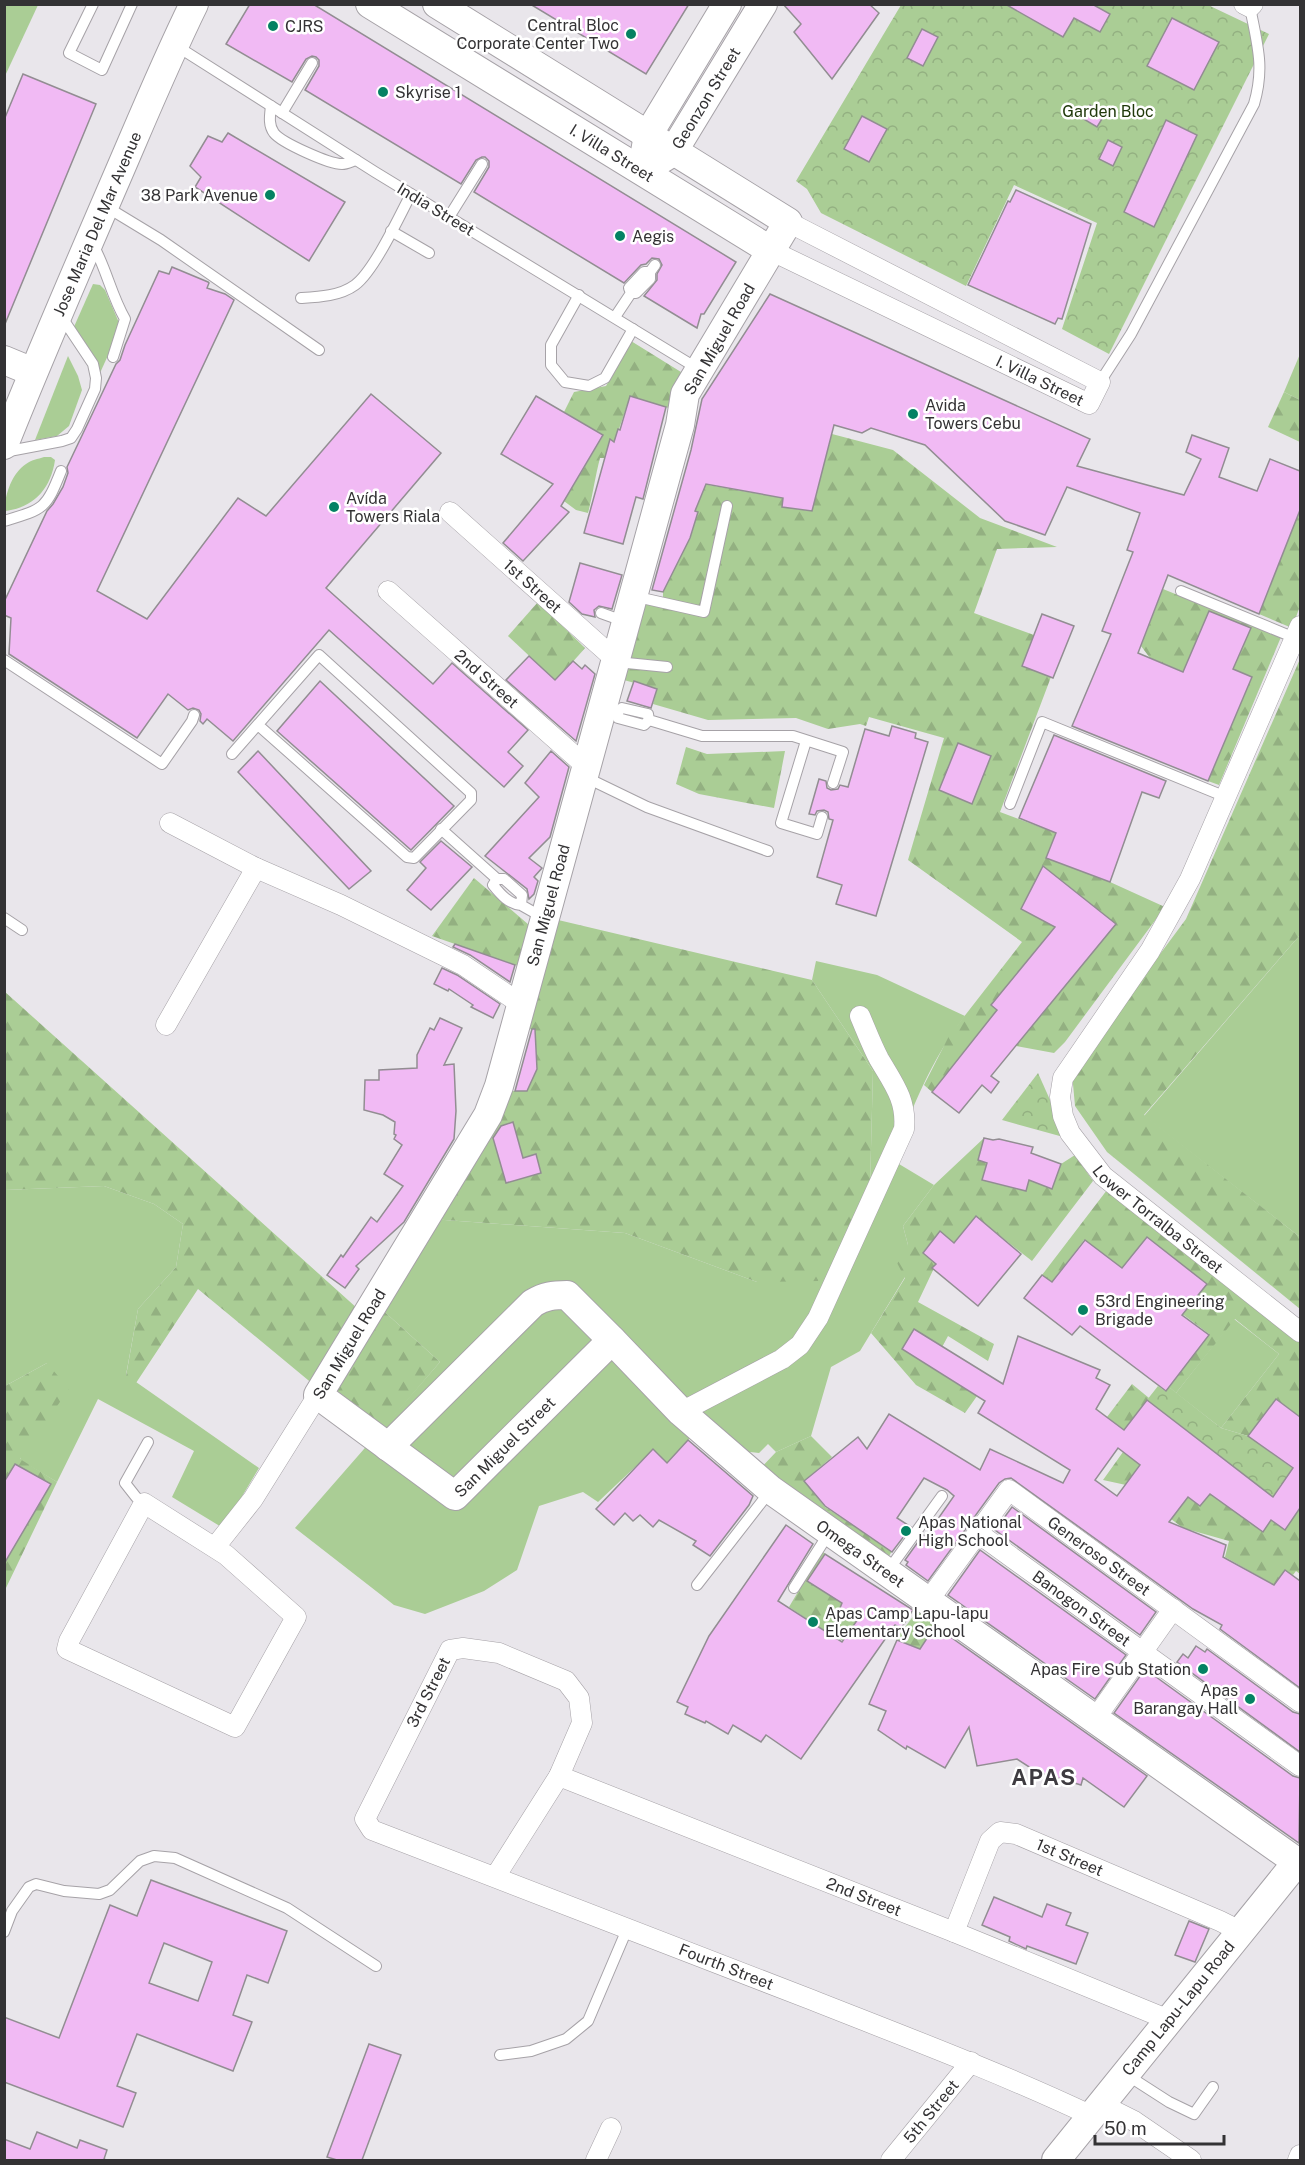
<svg xmlns="http://www.w3.org/2000/svg" width="1305" height="2165" font-family="'Public Sans',sans-serif">
<style>
.green{fill:#aacd95}
.forest{fill:url(#forest-firs)}
.park{fill:url(#park-crowns)}
.building{fill:#f1baf4;stroke:#928d92;stroke-width:1.5;fill-rule:evenodd}
.lines{fill:none;stroke-linecap:round;stroke-linejoin:round}
.lane-casing{stroke:#a6a2a7;stroke-width:12}
.street-casing{stroke:#a6a2a7;stroke-width:21}
.secondary-casing{stroke:#a6a2a7;stroke-width:30}
.lane{stroke:#fff;stroke-width:10}
.street{stroke:#fff;stroke-width:20}
.secondary{stroke:#fff;stroke-width:28}
.poi-dot{fill:#048263;stroke:#fff;stroke-width:2}
.labels{text-anchor:middle;stroke-width:5;stroke-linejoin:round;paint-order:stroke}
.poi-label{font-size:16px;fill:#333234;stroke:#fff;text-anchor:start}
.street-label{font-size:16px;fill:#333234;stroke:#fff}
.park-label{font-size:16px;fill:#20390b;stroke:#fff}
.district-label{font-size:22px;font-weight:bold;letter-spacing:1.5px;fill:#3e3b40;stroke:#fff}
</style>
<defs>
<pattern id="forest-firs" width="22" height="20" patternUnits="userSpaceOnUse" patternTransform="scale(1.5)"><rect width="22" height="20" fill="#aacd95"/><path d="M5 1l3.5 6h-7zM16 11l3.5 6h-7z" fill="#93b081"/></pattern>
<pattern id="park-crowns" width="20" height="18" patternUnits="userSpaceOnUse" patternTransform="scale(1.5)"><rect width="20" height="18" fill="#aacd95"/><path d="M2 6a3 3 0 1 1 6 0M12 15a3 3 0 1 1 6 0" fill="none" stroke="#93b081"/></pattern>
</defs>
<rect width="100%" height="100%" fill="#e9e6eb"/>
<g class="green">
<path d="M5 4 38 5 5 76 4 5Z"/>
<path d="M93 284 100 285 105 290 120 325 119 331 100 373 73 329Z"/>
<path d="M1300 354V400L1284 392Z"/>
<path d="M68 356 78 376 82 390 69 426 57 436 35 440Z"/>
<path d="M44 457H51L55 460C51 489 33 508 5 511 4 496 12 473 26 464 31 460 38 459 44 457Z"/>
<path d="M1300 935V1237L1144 1116Z"/>
<path d="M816 961 877 975 965 1016C932 1058 910 1110 894 1161L934 1185 903 1226 908 1245 905 1277 860 1351 831 1367 811 1436 776 1452 768 1444 759 1453 733 1450 690 1438 679 1450 687 1457 673 1472 653 1450 598 1502 583 1492 539 1506 517 1570 484 1591 425 1614 394 1605 295 1528 440 1362 377 1305 431 1219 625 1233 757 1282 870 1186 873 1071 812 980Z"/>
<path d="M104 1186 154 1204 183 1224 176 1267 138 1309 126 1375 259 1468 223 1528 172 1497 194 1451 98 1399 57 1482 20 1460 47 1363 5 1386 4 1190Z"/>
<path d="M1234 1319 1279 1354 1221 1428 1176 1393Z"/>
</g>
<g class="forest">
<path d="M631 341 681 372 672 409 630 397 609 458H600C595 477 593 494 588 513L576 510 549 490 569 493 603 436 564 412 574 392 606 386Z"/>
<path d="M1284 392 1300 400V442L1268 427Z"/>
<path d="M832 434 893 450 980 518 1057 547 997 549 974 613 1034 635 1022 666 1051 677 1000 812 1056 833 1046 858 1110 882 1165 907 1065 1042 1054 1053 1016 1046 987 1023 932 1092 924 1085 949 1036 1022 942 908 860 944 738 869 717 866 726 860 724 828 729 796 718 708 720 653 704 657 689 620 679 640 603 663 608V592L688 539H690L698 512 695 511 702 494 703 484 783 498 782 507 811 511Z"/>
<path d="M1300 510V606L1292 628 1259 614Z"/>
<path d="M1163 589 1281 637 1219 785 1208 781 1252 677 1233 669 1184 672 1150 658 1141 646Z"/>
<path d="M538 602 585 648 556 681 508 636Z"/>
<path d="M1300 659V935L1144 1115 1300 1237V1309L1107 1152 1075 1106 1072 1073 1186 919Z"/>
<path d="M686 747 707 754 785 751 774 808 699 794 676 784Z"/>
<path d="M474 878 529 925 521 967 432 936Z"/>
<path d="M554 919 812 980 873 1071 870 1186 818 1281 757 1282 625 1233 431 1219 511 1091H527L537 1069 535 1029 519 1030Z"/>
<path d="M4 991 358 1309 314 1385 198 1289 136 1383 126 1376 138 1309 176 1267 183 1224 154 1204 104 1186 5 1190Z"/>
<path d="M984 1138 978 1160 987 1163 982 1180 1026 1191 1029 1180 1052 1188 1061 1164 1075 1155 1093 1181 1032 1261 976 1217 954 1243 940 1232 923 1252 936 1264 918 1302 994 1344 988 1361 948 1336 942 1347 914 1330 902 1349 977 1396 965 1413 916 1385 871 1333 905 1278 896 1261 908 1245 903 1226 934 1185Z"/>
<path d="M1107 1190 1300 1340V1417L1276 1399 1248 1436 1221 1428 1279 1354 1235 1319 1176 1393 1169 1387 1209 1334 1084 1240 1056 1277 1108 1318 1094 1337 1080 1326 1090 1312 1042 1275Z"/>
<path d="M377 1305 440 1362 380 1432 341 1400 333 1380Z"/>
<path d="M47 1363 69 1389 20 1459 57 1482 5 1590V1386Z"/>
<path d="M1132 1384 1149 1398 1124 1430 1107 1417Z"/>
<path d="M811 1436 832 1457 804 1481 825 1507 892 1551 885 1563 759 1470 776 1452Z"/>
<path d="M1123 1452 1157 1478 1182 1505 1188 1497 1200 1506 1232 1465 1237 1471 1263 1531 1271 1520 1285 1530 1300 1508V1574L1296 1571 1293 1575 1285 1571 1274 1585 1225 1557 1229 1541 1183 1528 1126 1485 1103 1480Z"/>
<path d="M822 1551 829 1557 842 1603 840 1608 858 1619 844 1641 828 1633 789 1607Z"/>
<path d="M921 1606 940 1619 920 1649 896 1639Z"/>
</g>
<g class="park">
<path d="M901 5H1208L1269 34 1109 354 1062 329 1097 223 1014 185 966 286 821 213 807 189 796 181Z"/>
<path d="M1038 1073 1067 1138 1002 1120Z"/>
<path d="M1158 1386 1165 1391 1169 1387 1221 1428 1248 1436 1299 1473 1287 1488 1281 1484 1273 1497 1147 1400Z"/>
</g>
<g class="building">
<path d="M250 4H313L736 262 704 314H701L697 328 644 296 657 280V274L662 265 659 259 652 258 646 264 641 265 624 283 474 192 489 167V161L485 157H482L476 160 461 184 305 90 319 66V60L316 57 312 56 306 59 292 82 226 44Z"/>
<path d="M530 4H689L646 74Z"/>
<path d="M783 4H869L879 13 832 79 794 32 801 24Z"/>
<path d="M1005 4H1092L1110 14 1100 32 1074 18 1063 37Z"/>
<path d="M1172 18 1219 42 1194 90 1147 66Z"/>
<path d="M922 29 938 37 923 66 907 58Z"/>
<path d="M23 74 96 104 5 324 4 120Z"/>
<path d="M1090 105 1105 114 1097 127 1082 118Z"/>
<path d="M862 116 887 129 869 162 844 149Z"/>
<path d="M1166 120 1197 135 1154 227 1124 212Z"/>
<path d="M228 133 345 202 309 261 195 187 201 177 190 166 208 136 222 142Z"/>
<path d="M1108 140 1122 147 1113 166 1099 159Z"/>
<path d="M1016 190 1091 224 1062 319 1058 318 1055 324 968 285 1008 201 1010 202Z"/>
<path d="M172 267 208 282 209 283 207 288 225 294 234 300 97 591 147 619 238 498 266 516 371 394 441 453 326 588 433 684 452 663 528 730 508 752 523 766 504 787 329 630 233 741 207 719 203 724 200 721 201 714 199 710 193 708 188 710 168 694 137 738 9 654 11 618 4 615V602L47 511 53 504 63 487 68 473 67 467 116 364 120 360 125 345 159 271 169 274Z"/>
<path d="M770 294 1090 439 1077 466 1184 495 1201 459 1186 452 1192 435 1229 448 1219 477 1257 491 1270 459 1300 471V510L1259 614 1168 575 1138 653 1183 672 1209 611 1251 628 1233 669 1252 677 1208 781 1072 726 1111 634 1102 631 1133 552 1127 550 1140 513 1067 487 1045 535 1005 521 925 445 871 428 862 433 834 425 812 511 782 507 783 498 706 484 695 511 698 512 690 538 663 592 652 590 691 450 702 399Z"/>
<path d="M536 396 603 435 561 506 569 512 523 561 503 543 553 484 501 454Z"/>
<path d="M630 396 666 407 643 499 636 497 623 544 584 533 610 439 614 442 618 429 620 430Z"/>
<path d="M580 563 622 575 612 609 599 606 594 610 595 617 582 614 569 602Z"/>
<path d="M1042 614 1074 626 1053 678 1022 666Z"/>
<path d="M529 656 555 680 573 661 582 669 585 665 595 674 576 741 506 680Z"/>
<path d="M320 681 454 806 411 850 277 731Z"/>
<path d="M634 681 657 689 651 708 627 701Z"/>
<path d="M892 726 916 733 915 738 928 742 876 916 836 904 842 885 817 877 833 820 829 819 828 812 824 810 817 811 815 815 809 814 819 779 826 781 827 788 831 790 838 789 840 785 848 787 865 729 889 736Z"/>
<path d="M1054 735 1166 781 1159 798 1142 792 1110 882 1046 858 1056 833 1019 818Z"/>
<path d="M958 743 991 756 972 804 939 790Z"/>
<path d="M258 751 371 871 349 889 238 772Z"/>
<path d="M551 751 569 767 550 837 529 858 542 868 534 877 538 881 534 894 529 899 527 889 485 856 539 797 525 783Z"/>
<path d="M441 841 472 867 431 910 407 890 426 868 420 862Z"/>
<path d="M1043 866 1116 924 991 1076 999 1082 991 1093 982 1085 959 1113 932 1092 997 1010 991 1005 1055 927 1021 909Z"/>
<path d="M455 944 515 965 510 982 470 955 453 947Z"/>
<path d="M442 968 457 975 500 1004 493 1018 471 1007 473 1005 449 989 448 991 434 984Z"/>
<path d="M440 1018 462 1028 444 1065 454 1064 456 1111 454 1139 404 1222 356 1266 359 1269 345 1288 327 1275 341 1255 343 1257 371 1217 377 1222 403 1186 384 1174 402 1145 394 1139 396 1135 394 1134 395 1122 383 1115 364 1110 365 1080H379V1070L417 1068V1055L430 1028 434 1030Z"/>
<path d="M532 1029H535L537 1069 527 1091H515Z"/>
<path d="M513 1122 523 1158 536 1154 541 1173 506 1183 493 1138 501 1126Z"/>
<path d="M984 1138 993 1140 999 1139 1033 1147 1031 1153 1061 1164 1052 1189 1029 1180 1026 1191 982 1180 987 1163 978 1160Z"/>
<path d="M976 1216 1021 1254 978 1306 932 1268 936 1264 923 1253 940 1231 954 1243Z"/>
<path d="M1147 1237 1207 1284 1182 1315 1209 1335 1166 1391 1080 1326 1072 1335 1024 1298 1042 1275 1052 1282 1085 1240 1122 1268Z"/>
<path d="M914 1329 1003 1384 1018 1336 1100 1370 1096 1378 1110 1385 1096 1409 1124 1430 1147 1400 1273 1497 1293 1468 1248 1436 1276 1399 1300 1417V1508L1285 1530 1271 1520 1263 1532 1210 1494 1200 1506 1188 1497 1169 1522 1226 1545 1223 1557 1274 1585 1285 1570 1300 1581V1688L1220 1629 1222 1625 1193 1609 1011 1478 1005 1479 999 1483 928 1581 906 1565 908 1562 905 1560 923 1535 926 1536 954 1496 947 1490 924 1478 897 1518 911 1527 892 1552 825 1506 804 1481 858 1437 867 1449 889 1414 980 1470 990 1449 1063 1483 1070 1470 978 1413 985 1401 902 1349ZM1118 1448 1140 1465 1117 1496 1095 1480Z"/>
<path d="M688 1440 753 1496 749 1505 710 1556 693 1545 696 1541 659 1520 653 1527 640 1515 633 1521 625 1513 614 1525 596 1509 653 1449 667 1463Z"/>
<path d="M15 1464 51 1484 4 1564V1482Z"/>
<path d="M1012 1507 1156 1612 1140 1635 995 1530Z"/>
<path d="M786 1525 813 1544 778 1601 842 1642 858 1619 840 1608 842 1603 807 1581 825 1554 913 1610 901 1628 895 1625 801 1759 766 1735 761 1742 733 1725 728 1734 706 1721 705 1723 685 1714 688 1707 677 1702 709 1636Z"/>
<path d="M980 1550 1126 1655 1095 1699 948 1595Z"/>
<path d="M935 1626 1147 1776 1124 1807 1083 1778 1081 1785 1041 1773 1040 1774 1017 1759 977 1766 969 1727 945 1768 907 1746 906 1749 878 1730 886 1711 869 1704 897 1640 920 1649Z"/>
<path d="M1196 1646 1205 1652 1207 1649 1293 1712 1300 1714V1752L1177 1662 1183 1654 1188 1658Z"/>
<path d="M1145 1669 1293 1776 1300 1778 1299 1843 1114 1713Z"/>
<path d="M151 1880 287 1931 268 1983 247 1975 233 2015 252 2022 233 2071 137 2034 117 2086 136 2093 123 2127 4 2082V2017L59 2038 110 1905 137 1916ZM164 1943 212 1962 198 2001 149 1983Z"/>
<path d="M994 1897 1042 1917 1047 1904 1071 1913 1066 1925 1088 1933 1076 1964 1027 1946 1026 1949 1009 1941 1010 1937 982 1925Z"/>
<path d="M1189 1921 1209 1929 1195 1962 1175 1955Z"/>
<path d="M369 2044 401 2055 362 2160H337L327 2157Z"/>
<path d="M37 2132 77 2148 80 2140 107 2150 104 2159 106 2160H4V2139L30 2149Z"/>
</g>
<g class="lines">
<defs>
<g id="lane">
<path d="M93 4 69 53 102 70 132 4"/>
<path d="M175 45 375 172 700 370"/>
<path d="M271 106C270 115 268 125 274 133 282 143 329 164 342 164 347 164 352 161 356 160"/>
<path d="M282 113 312 63"/>
<path d="M105 206 161 240 319 350"/>
<path d="M449 217 482 164"/>
<path d="M391 231 429 253"/>
<path d="M92 243C106 267 111 295 125 319L113 357"/>
<path d="M631 293H636L650 279V272L655 265"/>
<path d="M579 295 551 345V365L565 382 589 386 605 378 633 329"/>
<path d="M301 298C319 297 340 296 355 285 374 271 399 217 411 194"/>
<path d="M615 317 631 293 629 288 644 272H650"/>
<path d="M1100 382 1131 334 1254 104C1265 67 1257 44 1250 7"/>
<path d="M4 452 62 441 71 438 77 429 95 389 96 378 93 364 61 316"/>
<path d="M4 521C44 509 46 509 61 471"/>
<path d="M1181 591 1295 638"/>
<path d="M633 596 704 612 727 506"/>
<path d="M601 613 626 622"/>
<path d="M4 660 162 764 192 721 194 715"/>
<path d="M617 662 667 667"/>
<path d="M603 708 618 711 622 708 648 714 649 720 702 736H793L843 752 833 783"/>
<path d="M618 711V718L644 725 649 720"/>
<path d="M806 741 781 823 817 834 822 817"/>
<path d="M232 754 319 655 471 793V800L416 856 414 858 407 857 258 725"/>
<path d="M585 777 647 807 768 851"/>
<path d="M1010 804 1042 722 1226 797"/>
<path d="M441 829 497 879"/>
<path d="M521 905C509 904 501 895 493 885L497 879H504L522 895 521 905 544 918"/>
<path d="M4 918 22 930"/>
<path d="M144 1503 136 1497 125 1483 148 1442"/>
<path d="M887 1572 942 1496"/>
<path d="M697 1585 771 1490"/>
<path d="M794 1588 829 1533"/>
<path d="M4 1932 12 1911 29 1887 36 1884 64 1891 99 1894 110 1890 140 1861 154 1856 175 1858 287 1908 376 1966"/>
<path d="M500 2055 531 2051 566 2039 588 2021 628 1927"/>
<path d="M1127 2075 1169 2102 1194 2114 1213 2087"/>
</g>
<g id="street">
<path d="M1244 4 1250 7 1253 4"/>
<path id="s1" d="M770 250 1089 404 1100 382 788 222"/>
<path id="s2" d="M450 512 616 660"/>
<path id="s3" d="M388 591 586 766"/>
<path id="s4" d="M1300 626 1190 879 1150 951 1063 1078 1060 1097 1063 1116 1070 1133 1103 1176 1300 1332"/>
<path d="M170 823 256 868 341 905 463 965 521 1004"/>
<path d="M166 1025 256 868"/>
<path d="M681 1412 782 1359 800 1345 818 1318 904 1129C907 1100 893 1083 879 1059 872 1046 866 1030 860 1016"/>
<path d="M144 1503 226 1555 296 1617 235 1727 67 1649 69 1641Z"/>
<path id="s5" d="M978 1533 1300 1766"/>
<path d="M215 1547 253 1499 318 1395"/>
<path id="s6" d="M928 1601 1009 1490 1300 1702"/>
<path d="M1095 1719 1173 1609"/>
<path id="s7" d="M559 1776 954 1932 1169 2020"/>
<path id="s8" d="M495 1877 559 1776 582 1723 579 1698 566 1681 499 1653 463 1648 450 1650 365 1819 372 1830C517 1885 662 1941 807 1998 903 2036 999 2072 1092 2116"/>
<path id="s9" d="M954 1932 990 1841 1000 1832 1016 1834 1220 1921 1240 1931"/>
<path d="M1100 2104 1134 2121 1191 2160"/>
<path d="M596 2160 611 2128"/>
<path id="s10" d="M891 2160 971 2062"/>
<path d="M1298 2160 1300 2155"/>
</g>
<g id="secondary">
<path id="s11" d="M370 4 770 250"/>
<path id="s12" d="M437 4 788 222 685 394 680 425 499 1086 488 1115 318 1395 455 1496 612 1340"/>
<path d="M645 152 648 135 727 4"/>
<path id="s13" d="M657 162 673 152 763 4"/>
<path d="M4 360 33 372"/>
<path id="s14" d="M4 445C39 357 77 270 114 184 140 124 165 63 194 4"/>
<path id="s15" d="M388 1447 533 1303C545 1296 553 1295 567 1295L612 1340 681 1412 771 1490 1297 1862 1056 2160"/>
</g>
</defs>
<use href="#lane" class="lane-casing"/>
<use href="#street" class="street-casing"/>
<use href="#secondary" class="secondary-casing"/>
<use href="#lane" class="lane"/>
<use href="#street" class="street"/>
<use href="#secondary" class="secondary"/>
</g>
<g class="poi-dot">
<circle cx="273" cy="26" r="6"/>
<circle cx="631" cy="34" r="6"/>
<circle cx="383" cy="92" r="6"/>
<circle cx="270" cy="195" r="6"/>
<circle cx="620" cy="236" r="6"/>
<circle cx="913" cy="414" r="6"/>
<circle cx="334" cy="507" r="6"/>
<circle cx="1083" cy="1310" r="6"/>
<circle cx="906" cy="1531" r="6"/>
<circle cx="813" cy="1622" r="6"/>
<circle cx="1203" cy="1669" r="6"/>
<circle cx="1250" cy="1699" r="6"/>
</g>
<g class="labels">
<g class="poi-label">
<text x="619" y="31" text-anchor="end">Central Bloc<tspan x="619" dy="18">Corporate Center Two</tspan></text>
<text x="285" y="32">CJRS</text>
<text x="395" y="98">Skyrise 1</text>
<text x="258" y="201" text-anchor="end">38 Park Avenue</text>
<text x="632" y="242">Aegis</text>
<text x="925" y="411">Avida<tspan x="925" dy="18">Towers Cebu</tspan></text>
<text x="346" y="504">Avída<tspan x="346" dy="18">Towers Riala</tspan></text>
<text x="1095" y="1307">53rd Engineering<tspan x="1095" dy="18">Brigade</tspan></text>
<text x="918" y="1528">Apas National<tspan x="918" dy="18">High School</tspan></text>
<text x="825" y="1619">Apas Camp Lapu-lapu<tspan x="825" dy="18">Elementary School</tspan></text>
<text x="1191" y="1675" text-anchor="end">Apas Fire Sub Station</text>
<text x="1238" y="1696" text-anchor="end">Apas<tspan x="1238" dy="18">Barangay Hall</tspan></text>
</g>
<g class="street-label">
<text dy="6" stroke="none"><textPath href="#s13" startOffset="82">Geonzon Street</textPath></text>
<text dy="6" stroke="none"><textPath href="#s11" startOffset="284">I. Villa Street</textPath></text>
<text transform="translate(436 209) rotate(31)" y="6">India Street</text>
<text dy="6" stroke="none"><textPath href="#s14" startOffset="240">Jose Maria Del Mar Avenue</textPath></text>
<text transform="translate(719 339) rotate(-60)" y="6">San Miguel Road</text>
<text dy="6" stroke="none"><textPath href="#s1" startOffset="300">I. Villa Street</textPath></text>
<text dy="6" stroke="none"><textPath href="#s2" startOffset="111">1st Street</textPath></text>
<text dy="6" stroke="none"><textPath href="#s3" startOffset="132">2nd Street</textPath></text>
<text transform="translate(548 905) rotate(-75)" y="6">San Miguel Road</text>
<text dy="6" stroke="none"><textPath href="#s4" startOffset="693">Lower Torralba Street</textPath></text>
<text transform="translate(349 1344) rotate(-59)" y="6">San Miguel Road</text>
<text dy="6" stroke="none"><textPath href="#s12" startOffset="1929">San Miguel Street</textPath></text>
<text dy="6" stroke="none"><textPath href="#s15" startOffset="632">Omega Street</textPath></text>
<text dy="6" stroke="none"><textPath href="#s6" startOffset="249">Generoso Street</textPath></text>
<text dy="6" stroke="none"><textPath href="#s5" startOffset="128">Banogon Street</textPath></text>
<text transform="translate(428 1692) rotate(-63)" y="6">3rd Street</text>
<text dy="6" stroke="none"><textPath href="#s9" startOffset="186">1st Street</textPath></text>
<text dy="6" stroke="none"><textPath href="#s7" startOffset="328">2nd Street</textPath></text>
<text dy="6" stroke="none"><textPath href="#s8" startOffset="928">Fourth Street</textPath></text>
<text transform="translate(1178 2008) rotate(-51)" y="6">Camp Lapu-Lapu Road</text>
<text dy="6" stroke="none"><textPath href="#s10" startOffset="63">5th Street</textPath></text>
</g>
<g class="park-label">
<text x="1108" y="117">Garden Bloc</text>
</g>
<g class="district-label">
<text x="1044" y="1785">APAS</text>
</g>
</g>
<rect width="1305" height="2165" fill="none" stroke="#333234" stroke-width="12"/>
<path d="M1095 2135v9h129v-9" fill="none" stroke="#333234" stroke-width="3"/>
<text x="1104" y="2135" font-size="18" fill="#333234" stroke="#ffffff" stroke-width="4.5" paint-order="stroke">50 m</text>
</svg>
